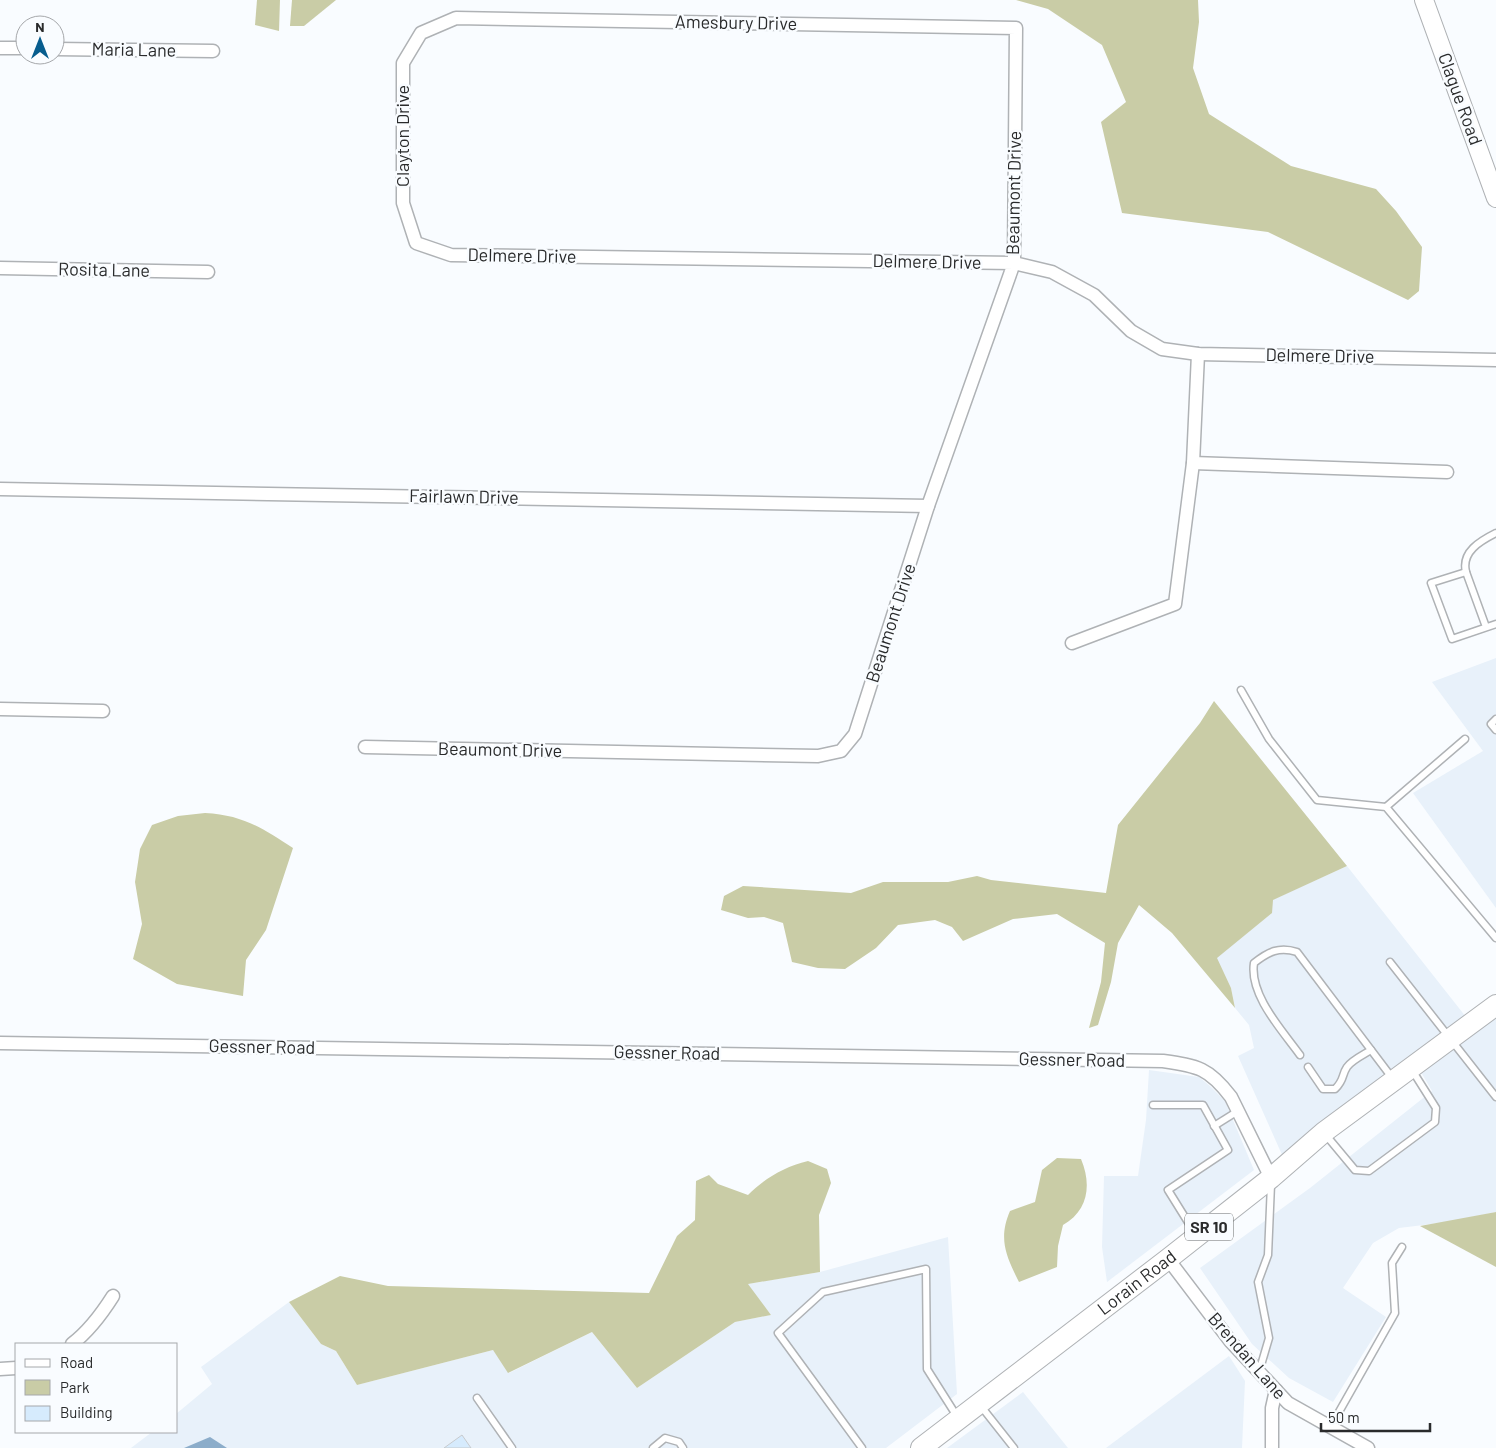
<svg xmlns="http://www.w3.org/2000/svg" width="1496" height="1448" font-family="Barlow,sans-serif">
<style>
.built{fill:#e8f1fa}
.green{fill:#c9cca6}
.water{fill:#8cadca}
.building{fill:#d6ebfd;stroke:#c7cacd}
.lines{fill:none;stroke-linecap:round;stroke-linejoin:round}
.service-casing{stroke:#afb2b5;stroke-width:9}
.minor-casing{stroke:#afb2b5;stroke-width:15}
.secondary-casing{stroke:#afb2b5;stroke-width:20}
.primary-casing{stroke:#afb2b5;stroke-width:22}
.service{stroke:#fff;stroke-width:6}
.minor{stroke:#fff;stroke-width:12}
.secondary{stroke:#fff;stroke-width:18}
.primary{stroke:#fff;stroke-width:20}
.labels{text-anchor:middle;stroke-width:5;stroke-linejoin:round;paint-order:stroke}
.shield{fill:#f9fcff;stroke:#686a6b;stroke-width:1}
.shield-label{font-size:16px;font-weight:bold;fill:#2a2b2c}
.street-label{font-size:18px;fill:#2a2b2c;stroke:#f9fcff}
</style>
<rect width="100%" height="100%" fill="#f9fcff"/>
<g class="built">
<path d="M1496 658V908L1413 793 1483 751 1432 682Z"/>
<path d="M1347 866 1466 1017 1283 1157 1238 1056 1254 1048 1249 1025 1235 1008 1231 988 1216 958 1272 913V900Z"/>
<path d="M1496 1010V1212L1448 1222 1399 1228 1373 1243 1343 1288 1386 1317 1333 1402 1289 1378 1252 1344 1200 1268 1310 1188 1432 1091 1418 1067Z"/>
<path d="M1149 1070 1199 1077 1211 1087 1225 1101 1254 1170 1107 1282 1102 1247 1104 1176H1138L1146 1120Z"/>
<path d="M948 1237 957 1394 886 1448H131L152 1432H176V1414L212 1384 201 1367 289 1302 321 1344 336 1351 357 1385 493 1350 509 1373 592 1332 637 1388 735 1322 771 1315 747 1284 820 1272Z"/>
<path d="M1229 1356 1245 1381 1242 1448H1106Z"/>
<path d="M1023 1392 1068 1448H947Z"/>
</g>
<g class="green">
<path d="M257 0H280L279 31 255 25Z"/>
<path d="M292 0H336L304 26H290Z"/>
<path d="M1016 0H1198L1199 22 1193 68 1209 114 1291 166 1376 189 1396 211 1422 247 1419 291 1408 300 1268 232 1122 213 1101 122 1126 102 1102 45 1048 9Z"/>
<path d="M1214 701 1347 866 1273 900 1272 913 1217 958 1231 988 1235 1008 1172 933 1139 905 1118 943 1111 982 1098 1025 1089 1028 1101 982 1105 943 1057 914 1013 919 963 941 952 927 935 920 898 925 876 948 845 969 818 968 792 962 783 923 764 917 748 918 721 910 724 896 743 886 851 893 883 882H948L977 876 991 880 1106 893 1118 825 1200 723Z"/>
<path d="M205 813C243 815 262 828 293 848L266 930 246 960 243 996 177 984 133 959 142 924 135 882 140 849 152 825 178 816Z"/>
<path d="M1057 1158 1081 1159C1092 1185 1088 1211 1063 1225L1058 1246 1057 1267 1019 1282C1006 1256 998 1239 1010 1211L1035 1202 1042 1170Z"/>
<path d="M808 1161 827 1169 831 1183 819 1215 820 1272 748 1284 771 1315 735 1322 637 1388 592 1332 508 1373 493 1350 357 1385 336 1351 321 1344 289 1302 340 1276 388 1286 649 1293 677 1236 695 1220 696 1181 709 1175 718 1184 748 1195C765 1178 784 1167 808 1161Z"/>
<path d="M1496 1212V1267L1420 1226Z"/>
</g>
<path class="water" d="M210 1437 227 1448H184Z"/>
<path class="building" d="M462 1435 471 1448H444Z"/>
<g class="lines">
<defs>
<g id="service">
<path d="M1466 572C1461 552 1480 541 1496 533"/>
<path d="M1486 627 1466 572 1431 583 1452 639 1496 624"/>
<path d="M1241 690 1269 739 1317 800 1386 807 1496 938"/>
<path d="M1496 719 1491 724 1496 730"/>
<path d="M1386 807 1465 739"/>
<path d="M1390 962 1496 1097"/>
<path d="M1300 1055C1282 1030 1249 995 1254 963 1268 952 1279 946 1297 952L1393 1079"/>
<path d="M1308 1067 1323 1089H1335C1345 1079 1341 1076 1347 1067 1352 1060 1363 1055 1371 1050"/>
<path d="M1153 1105H1203L1228 1150 1168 1190 1196 1235"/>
<path d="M1214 1126 1238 1111"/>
<path d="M1325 1134 1355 1170 1369 1171 1435 1122 1436 1108 1412 1070"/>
<path d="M1259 1372 1269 1338 1258 1282 1268 1255 1271 1184"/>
<path d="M477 1398 512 1448"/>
<path d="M980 1405 1014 1448"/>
<path d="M1331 1426 1395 1313 1392 1263 1402 1247"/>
<path d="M653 1448 665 1438 679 1442 683 1448"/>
<path d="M862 1448 778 1333 823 1292 926 1269 927 1369 958 1418"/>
</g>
<g id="minor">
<path d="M0 48H25"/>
<path d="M55 49 213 51"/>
<path d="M0 268 208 272"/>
<path d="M1193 463 1447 472"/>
<path d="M0 489 928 506"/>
<path d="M1072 643 1175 604 1193 463 1198 354"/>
<path d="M0 709 103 711"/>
<path d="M365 747 818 756 841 751 855 734 928 506 1014 263 1016 28 456 18 421 33 403 63V203L416 243 451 255 1014 263 1052 272 1094 295 1131 331 1162 349 1198 354 1496 360"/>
<path d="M0 1043 1163 1061C1198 1066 1209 1068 1231 1097L1271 1178"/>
<path d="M1168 1259 1231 1342 1288 1403 1368 1448"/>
<path d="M72 1344C89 1331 101 1315 113 1296"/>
<path d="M0 1369 16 1368"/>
<path d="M1272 1448V1408L1276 1390"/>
</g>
<path id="secondary" d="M1424 0 1496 198"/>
<g id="primary">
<path id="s1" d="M921 1448 1168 1259 1271 1178 1324 1132 1496 1005"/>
</g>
</defs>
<use href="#service" class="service-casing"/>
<use href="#minor" class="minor-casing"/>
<use href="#secondary" class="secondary-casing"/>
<use href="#primary" class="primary-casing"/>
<use href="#service" class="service"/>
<use href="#minor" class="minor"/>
<use href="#secondary" class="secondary"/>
<use href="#primary" class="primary"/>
</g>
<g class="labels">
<rect class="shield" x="1185" y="1213.5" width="48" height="27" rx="4"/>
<g class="shield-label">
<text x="1209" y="1233">SR 10</text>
</g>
<g class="street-label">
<text transform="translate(736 23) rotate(1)" y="6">Amesbury Drive</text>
<text transform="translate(134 50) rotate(1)" y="6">Maria Lane</text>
<text transform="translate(1460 99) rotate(70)" y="6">Clague Road</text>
<text transform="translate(403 136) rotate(-90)" y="6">Clayton Drive</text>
<text transform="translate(1014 193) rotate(-89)" y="6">Beaumont Drive</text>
<text transform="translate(522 256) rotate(1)" y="6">Delmere Drive</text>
<text transform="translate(927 262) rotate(1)" y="6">Delmere Drive</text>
<text transform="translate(104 270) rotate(1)" y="6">Rosita Lane</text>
<text transform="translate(1320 356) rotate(1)" y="6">Delmere Drive</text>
<text transform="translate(464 497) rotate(1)" y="6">Fairlawn Drive</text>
<text transform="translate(891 623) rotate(-72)" y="6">Beaumont Drive</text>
<text transform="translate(500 750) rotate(1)" y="6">Beaumont Drive</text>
<text transform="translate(262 1047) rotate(1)" y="6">Gessner Road</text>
<text transform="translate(667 1053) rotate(1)" y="6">Gessner Road</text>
<text transform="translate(1072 1060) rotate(1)" y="6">Gessner Road</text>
<text dy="6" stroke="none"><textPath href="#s1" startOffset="272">Lorain Road</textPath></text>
<text transform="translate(1247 1356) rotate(49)" y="6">Brendan Lane</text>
</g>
</g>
<rect x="15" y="1343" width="162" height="90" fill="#f9fcff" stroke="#a6a8ab"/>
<rect x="25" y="1359" width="25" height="8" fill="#ffffff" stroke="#a6a8ab"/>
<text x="60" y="1368" font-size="15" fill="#2a2b2c">Road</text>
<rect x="25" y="1380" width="25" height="15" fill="#c9cca6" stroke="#a6a8ab"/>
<text x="60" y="1393" font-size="15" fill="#2a2b2c">Park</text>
<rect x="25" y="1406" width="25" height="15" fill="#d6ebfd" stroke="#a6a8ab"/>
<text x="60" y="1418" font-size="15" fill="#2a2b2c">Building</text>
<g transform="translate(40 40)"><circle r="24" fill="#f9fcff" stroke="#a6a8ab"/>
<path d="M0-4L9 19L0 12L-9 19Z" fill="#075d8e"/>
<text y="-8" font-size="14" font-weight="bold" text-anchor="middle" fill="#2a2b2c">N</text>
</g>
<path d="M1321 1423v8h109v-8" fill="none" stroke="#2a2b2c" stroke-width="2.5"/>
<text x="1328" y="1423" font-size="15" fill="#2a2b2c" stroke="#f9fcff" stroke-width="4" paint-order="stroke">50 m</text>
</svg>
